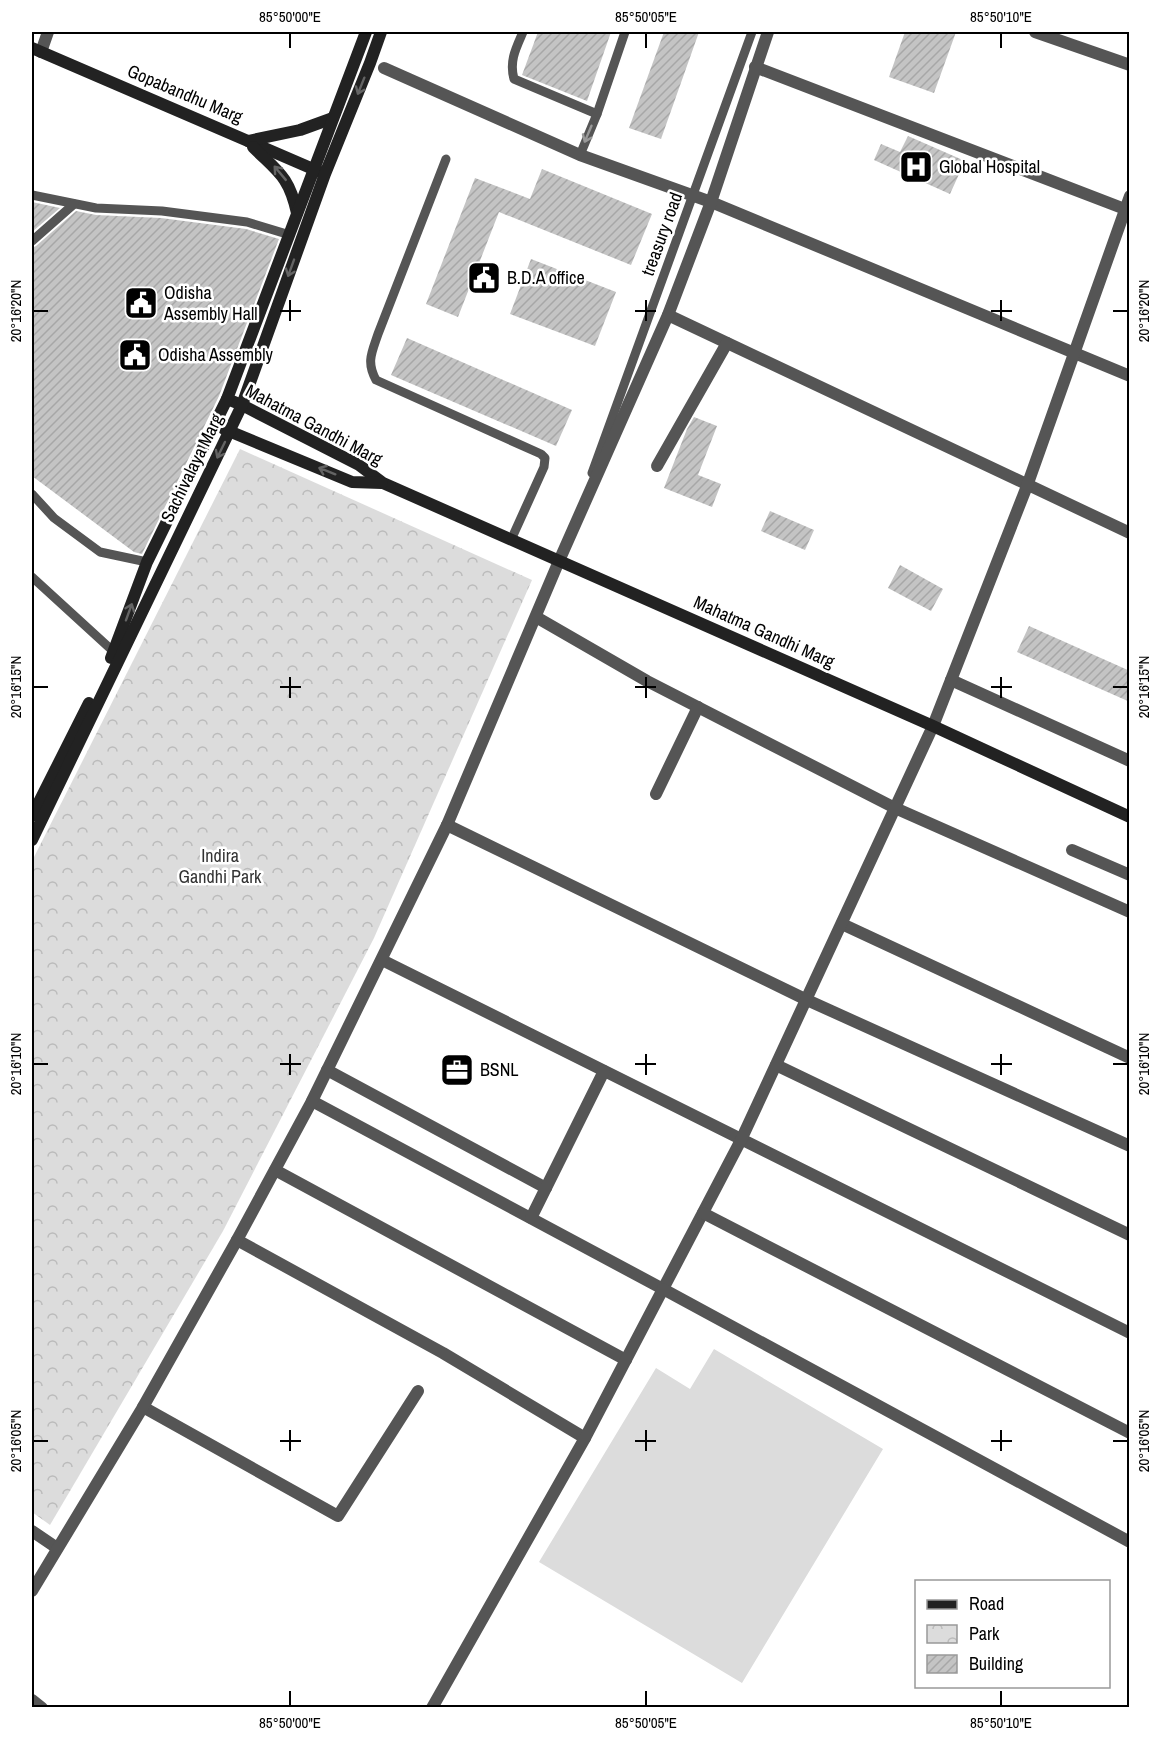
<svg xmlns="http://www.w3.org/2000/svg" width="1161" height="1739" font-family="'Archivo Narrow',sans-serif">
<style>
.park{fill:url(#park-crowns)}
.pitch{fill:#dcdcdc}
.building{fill:url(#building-hatch)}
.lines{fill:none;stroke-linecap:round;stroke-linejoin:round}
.lane{stroke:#555;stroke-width:9}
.street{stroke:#555;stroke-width:12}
.secondary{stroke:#222;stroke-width:12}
.oneway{stroke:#646464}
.oneway2{stroke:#999}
.ticks{fill:none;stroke:#000;stroke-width:2}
.labels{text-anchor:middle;stroke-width:5;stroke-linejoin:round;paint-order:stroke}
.street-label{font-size:18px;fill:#000;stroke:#fff}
.poi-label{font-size:18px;fill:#000;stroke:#fff;text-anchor:start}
.park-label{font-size:18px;fill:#333;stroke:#fff}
.neatline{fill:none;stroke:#000;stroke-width:2}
.ticks-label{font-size:15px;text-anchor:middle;fill:#000}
</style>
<defs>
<pattern id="park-crowns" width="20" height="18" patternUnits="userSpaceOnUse" patternTransform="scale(1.5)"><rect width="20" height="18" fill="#dcdcdc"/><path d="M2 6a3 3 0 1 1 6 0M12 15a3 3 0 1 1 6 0" fill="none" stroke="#bbb"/></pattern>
<pattern id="building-hatch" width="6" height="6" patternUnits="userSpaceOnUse" patternTransform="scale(1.5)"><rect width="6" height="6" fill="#c4c4c4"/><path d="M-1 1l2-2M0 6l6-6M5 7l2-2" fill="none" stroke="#a7a7a7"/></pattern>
</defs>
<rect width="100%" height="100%" fill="#fff"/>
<path class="park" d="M240 449 532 580 374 938 223 1231 50 1525 32 1512V861Z"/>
<path class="pitch" d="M714 1349 883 1449 742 1683 539 1562 656 1368 690 1389Z"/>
<g class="building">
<path d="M538 32H611L587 101 522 75Z"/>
<path d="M664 32H699L661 139 629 128Z"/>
<path d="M905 32H956L934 93 889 77Z"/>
<path d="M908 136 965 161 950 194 874 160 881 144 900 152Z"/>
<path d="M542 169 652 214 631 265 499 212 458 317 426 304 475 178 530 199Z"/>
<path d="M32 202 60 208 32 232Z"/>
<path d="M76 211 96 215 161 218 246 229 279 239 219 396 142 554 134 552 32 476V248L36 246Z"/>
<path d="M531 259 616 292 595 346 510 314Z"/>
<path d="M407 338 572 410 556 446 391 375Z"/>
<path d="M694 417 717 426 698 475 721 484 712 507 664 488 687 429Z"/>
<path d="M770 511 814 530 805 550 761 531Z"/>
<path d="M900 565 943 589 931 611 888 588Z"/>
<path d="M1029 626 1130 671V702L1017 652Z"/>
</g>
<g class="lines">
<g class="lane">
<path d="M523 32C516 48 509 61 514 79L597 114"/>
<path d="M580 155 597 114 625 32"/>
<path d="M446 159 378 334C372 352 366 362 376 380L541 454 545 458 544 467 511 540"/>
<path d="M32 195 96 208 162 211 247 222 290 235"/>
<path d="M32 241 74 204"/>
<path d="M592 473 752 32"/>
<path d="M32 494 54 518 100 552 147 562"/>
<path d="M32 577 114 652"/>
</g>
<g class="street">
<path d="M1035 32 1130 65"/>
<path d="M41 52 48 32"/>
<path d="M755 67 1130 211"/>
<path d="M384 68 580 155 711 202 1130 376"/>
<path d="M668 315 1130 533"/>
<path d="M657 466 727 343"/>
<path d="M536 617 647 681 895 808 1130 912"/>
<path d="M951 680 1130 761"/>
<path d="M656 794 698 707"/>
<path d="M447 825 807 1000 1130 1146"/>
<path d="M1072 850 1130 875"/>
<path d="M842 924 1130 1058"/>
<path d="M382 960 1130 1333"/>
<path d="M776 1065 1130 1235"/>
<path d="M327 1070 546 1188"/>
<path d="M312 1101 663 1289 741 1140 933 726 1027 486 1130 196"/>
<path d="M275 1170 626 1360"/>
<path d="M703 1213 1130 1433"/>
<path d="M531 1218 604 1071"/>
<path d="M237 1240 443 1353 585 1438"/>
<path d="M143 1407 338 1516 418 1391"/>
<path d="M32 1531 57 1548"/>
<path d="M32 1591 143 1407 237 1240 312 1101 447 825 559 561 668 315 711 202 768 32"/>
<path d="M32 1700 42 1708"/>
<path d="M432 1708 585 1438 663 1289 1130 1542"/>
</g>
<g class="secondary">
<path d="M32 48 320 172"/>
<path d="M248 141 300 130 333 118"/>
<path d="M253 147C278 172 289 176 297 213"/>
<path d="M227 399 242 405 359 465 383 483 933 726 1130 817"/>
<path d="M224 429 352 482 382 483"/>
<path d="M111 658 147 562 227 399 366 32"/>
<path d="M32 816 89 703"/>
<path d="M32 840 242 405 325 174 370 63 381 32"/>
</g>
</g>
<defs><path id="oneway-shaft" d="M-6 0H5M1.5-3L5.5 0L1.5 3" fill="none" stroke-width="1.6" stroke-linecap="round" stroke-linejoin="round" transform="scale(1.5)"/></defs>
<g class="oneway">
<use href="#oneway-shaft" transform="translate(361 86) rotate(112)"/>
<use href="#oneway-shaft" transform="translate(280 173) rotate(-130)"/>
<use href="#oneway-shaft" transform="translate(291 268) rotate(110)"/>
<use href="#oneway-shaft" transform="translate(221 450) rotate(116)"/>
<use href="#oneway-shaft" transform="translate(327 471) rotate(-158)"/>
<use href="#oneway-shaft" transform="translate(129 612) rotate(-70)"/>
</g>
<use class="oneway2" href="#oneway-shaft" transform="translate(588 134) rotate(113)"/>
<path class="ticks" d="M290 33V48M646 33V48M1001 33V48M290 300V321M646 300V321M1001 300V321M33 311H48M280 311H301M635 311H656M991 311H1012M1113 311H1128M290 677V698M646 677V698M1001 677V698M33 687H48M280 687H301M635 687H656M991 687H1012M1113 687H1128M290 1054V1075M646 1054V1075M1001 1054V1075M33 1064H48M280 1064H301M635 1064H656M991 1064H1012M1113 1064H1128M290 1430V1451M646 1430V1451M1001 1430V1451M33 1441H48M280 1441H301M635 1441H656M991 1441H1012M1113 1441H1128M290 1691V1706M646 1691V1706M1001 1691V1706"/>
<defs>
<symbol id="hospital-square" viewBox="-11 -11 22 22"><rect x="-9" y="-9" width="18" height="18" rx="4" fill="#000" stroke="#fff"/><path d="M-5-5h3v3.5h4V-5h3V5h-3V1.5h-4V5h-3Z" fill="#fff"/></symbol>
<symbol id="civic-square" viewBox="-11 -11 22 22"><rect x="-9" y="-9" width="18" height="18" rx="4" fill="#000" stroke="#fff"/><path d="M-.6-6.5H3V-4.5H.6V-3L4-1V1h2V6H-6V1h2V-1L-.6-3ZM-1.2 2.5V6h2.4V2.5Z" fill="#fff"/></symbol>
<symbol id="office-square" viewBox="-11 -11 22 22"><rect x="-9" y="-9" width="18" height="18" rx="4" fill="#000" stroke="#fff"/><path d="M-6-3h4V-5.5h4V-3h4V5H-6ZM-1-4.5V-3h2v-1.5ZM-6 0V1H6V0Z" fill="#fff"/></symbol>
</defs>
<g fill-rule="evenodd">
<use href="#hospital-square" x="897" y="148" width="38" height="38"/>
<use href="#civic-square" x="465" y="259" width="38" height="38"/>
<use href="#civic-square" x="122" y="284" width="38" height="38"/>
<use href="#civic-square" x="116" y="336" width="38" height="38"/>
<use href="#office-square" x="438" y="1051" width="38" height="38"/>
</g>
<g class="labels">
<g class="street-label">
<text transform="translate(185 94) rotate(23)" y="6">Gopabandhu Marg</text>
<text transform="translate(662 234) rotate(-70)" y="6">treasury road</text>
<text transform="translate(314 425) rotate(28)" y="6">Mahatma Gandhi Marg</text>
<text transform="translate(192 468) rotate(-64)" y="6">Sachivalaya Marg</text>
<text transform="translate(764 632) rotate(24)" y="6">Mahatma Gandhi Marg</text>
</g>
<g class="poi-label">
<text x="939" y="173">Global Hospital</text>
<text x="507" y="284">B.D.A office</text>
<text x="164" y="299">Odisha<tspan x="164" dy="21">Assembly Hall</tspan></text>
<text x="158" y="361">Odisha Assembly</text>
<text x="480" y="1076">BSNL</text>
</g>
<g class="park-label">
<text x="220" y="862">Indira<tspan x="220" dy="21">Gandhi Park</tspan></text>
</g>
</g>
<rect width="1161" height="1739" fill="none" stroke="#ffffff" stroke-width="66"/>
<rect x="915" y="1580" width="195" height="108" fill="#ffffff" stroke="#999999" stroke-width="1.5"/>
<rect x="927" y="1600" width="30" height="9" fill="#222222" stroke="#999999" stroke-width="1.5"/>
<text x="969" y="1610" font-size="18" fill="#000000">Road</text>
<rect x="927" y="1625" width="30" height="18" fill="url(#park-crowns)" stroke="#999999" stroke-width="1.5"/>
<text x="969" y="1640" font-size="18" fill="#000000">Park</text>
<rect x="927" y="1655" width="30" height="18" fill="url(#building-hatch)" stroke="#999999" stroke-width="1.5"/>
<text x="969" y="1670" font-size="18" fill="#000000">Building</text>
<rect x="33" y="33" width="1095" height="1673" class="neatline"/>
<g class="ticks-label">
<text x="290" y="22">85°50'00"E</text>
<text x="646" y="22">85°50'05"E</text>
<text x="1001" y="22">85°50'10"E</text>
<text transform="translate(16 311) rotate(-90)" y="5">20°16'20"N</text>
<text transform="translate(1144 311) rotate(-90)" y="5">20°16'20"N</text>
<text transform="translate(16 687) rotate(-90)" y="5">20°16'15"N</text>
<text transform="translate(1144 687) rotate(-90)" y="5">20°16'15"N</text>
<text transform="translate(16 1064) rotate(-90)" y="5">20°16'10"N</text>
<text transform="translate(1144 1064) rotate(-90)" y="5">20°16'10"N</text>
<text transform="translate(16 1441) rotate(-90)" y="5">20°16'05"N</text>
<text transform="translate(1144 1441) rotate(-90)" y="5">20°16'05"N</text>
<text x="290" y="1728">85°50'00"E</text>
<text x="646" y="1728">85°50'05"E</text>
<text x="1001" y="1728">85°50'10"E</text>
</g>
</svg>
